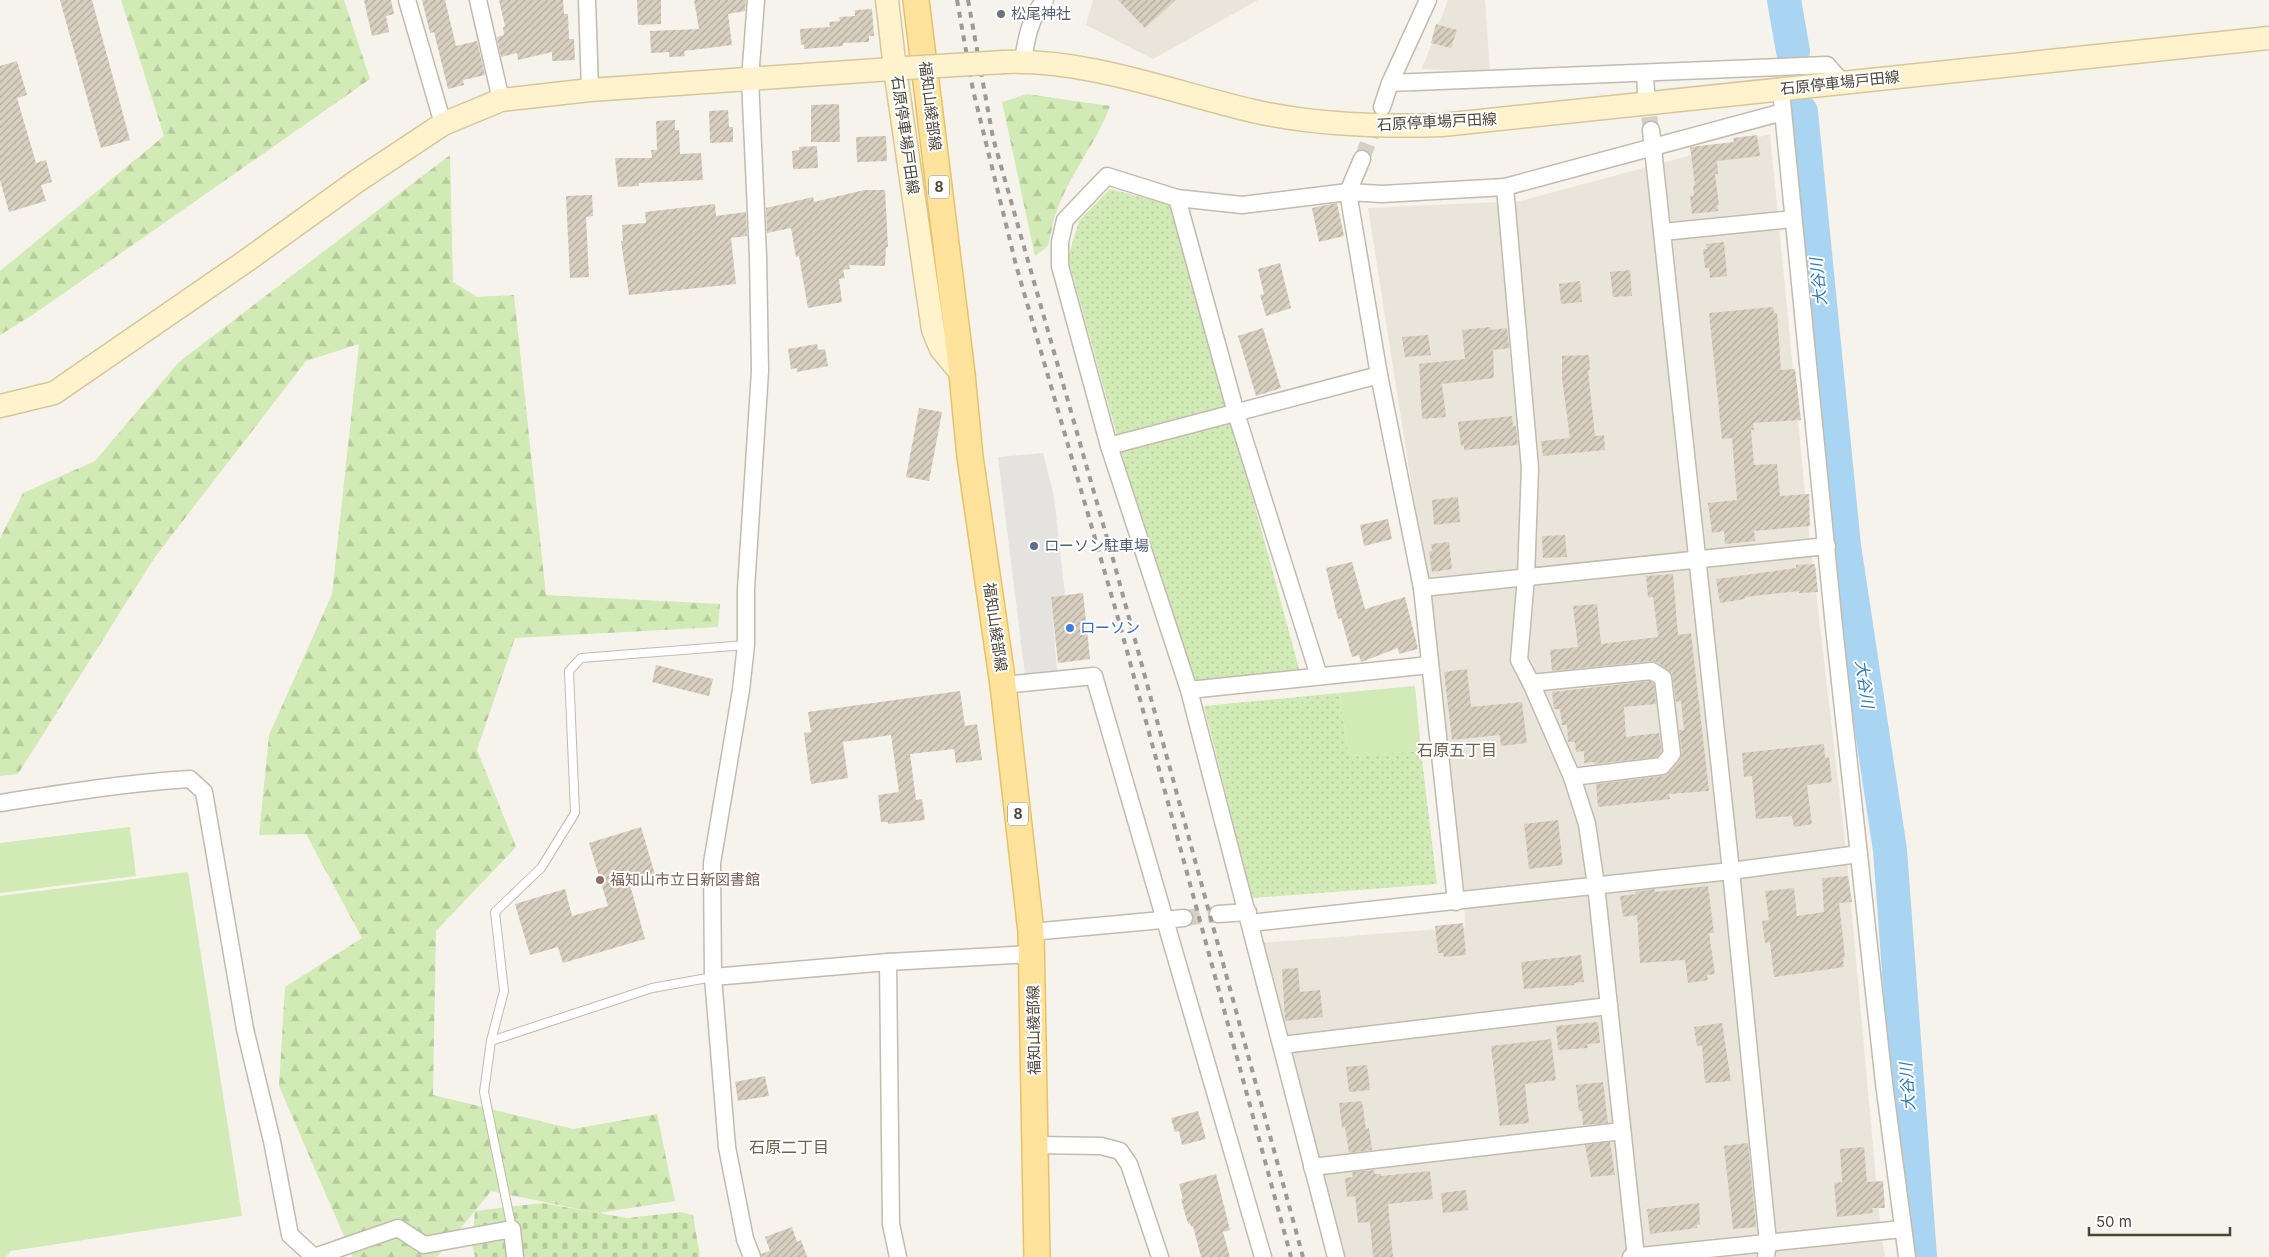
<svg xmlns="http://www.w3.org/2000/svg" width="2269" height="1257" font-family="Inter,'Noto Sans JP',sans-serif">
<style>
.residential{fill:#eae5da}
.grass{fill:url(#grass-dots)}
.forest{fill:url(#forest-firs)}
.cemetery{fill:url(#cemetery-stones)}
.park{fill:#d2eab5}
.parking{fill:#e5e3e0}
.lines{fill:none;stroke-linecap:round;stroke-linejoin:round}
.river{stroke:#a9d4f2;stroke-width:34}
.building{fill:url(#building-hatch)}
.street-tunnel{stroke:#d4d0c8;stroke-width:16;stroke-dasharray:16 8;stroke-linecap:butt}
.lane-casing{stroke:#c2bbae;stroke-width:10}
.street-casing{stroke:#c2bbae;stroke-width:19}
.secondary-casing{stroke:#d6c79b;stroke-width:25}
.primary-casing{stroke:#e6c16a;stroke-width:28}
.lane{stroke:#fff;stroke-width:8}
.street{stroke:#fff;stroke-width:16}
.secondary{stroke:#fff3cd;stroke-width:22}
.primary{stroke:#ffe39c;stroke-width:25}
.rail{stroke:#9a9a9a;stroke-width:4;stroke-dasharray:6 6;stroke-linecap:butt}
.secondary-bridge-casing{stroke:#d6c79b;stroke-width:25;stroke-linecap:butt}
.secondary-bridge{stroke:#fff3cd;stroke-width:22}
.worship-dot{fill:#6b7280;stroke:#fff;stroke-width:2}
.service-dot{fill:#5c6f8a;stroke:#fff;stroke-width:2}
.shop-dot{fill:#3f7fe0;stroke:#fff;stroke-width:2}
.education-dot{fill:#8d6e63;stroke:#fff;stroke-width:2}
.labels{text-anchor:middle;stroke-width:4;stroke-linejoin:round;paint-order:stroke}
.shield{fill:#fff;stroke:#817c74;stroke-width:1}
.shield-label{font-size:14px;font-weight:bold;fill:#4b4439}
.worship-label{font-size:15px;fill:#5b616d;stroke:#fff;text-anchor:start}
.street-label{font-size:15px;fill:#4b4439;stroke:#fff}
.service-label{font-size:15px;fill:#4e5e75;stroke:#fff;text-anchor:start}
.shop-label{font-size:15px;fill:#366cbe;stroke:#fff;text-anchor:start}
.education-label{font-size:15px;fill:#785e54;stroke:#fff;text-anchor:start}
.water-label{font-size:16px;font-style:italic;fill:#2e7ab2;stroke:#fff}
.neighbourhood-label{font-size:16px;fill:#6e6250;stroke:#fff}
</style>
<defs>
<pattern id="grass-dots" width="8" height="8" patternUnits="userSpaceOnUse" patternTransform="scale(1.25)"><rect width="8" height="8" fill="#d2eab5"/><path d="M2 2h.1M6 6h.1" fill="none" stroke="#b6ca9c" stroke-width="1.8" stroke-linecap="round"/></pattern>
<pattern id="forest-firs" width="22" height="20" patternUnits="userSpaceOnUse" patternTransform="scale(1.25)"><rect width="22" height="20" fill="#d2eab5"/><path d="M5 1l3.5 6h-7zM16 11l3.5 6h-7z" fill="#b6ca9c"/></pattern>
<pattern id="cemetery-stones" width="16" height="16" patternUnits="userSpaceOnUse" patternTransform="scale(1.25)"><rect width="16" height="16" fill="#d2eab5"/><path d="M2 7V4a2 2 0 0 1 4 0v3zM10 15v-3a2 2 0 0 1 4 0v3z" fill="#b6ca9c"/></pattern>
<pattern id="building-hatch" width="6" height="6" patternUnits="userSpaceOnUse" patternTransform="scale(1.25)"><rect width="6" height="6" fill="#d8cfc1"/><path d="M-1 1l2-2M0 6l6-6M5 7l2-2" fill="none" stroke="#b1aa9e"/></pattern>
</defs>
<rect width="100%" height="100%" fill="#f6f3ec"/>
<g class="residential">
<path d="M1093 0H1258L1153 59 1086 25Z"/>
<path d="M1448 0H1485L1490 72 1422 69Z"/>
<path d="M1770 134 1808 523 1846 849 1881 1234 1885 1257H1345L1260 943 1465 927 1464 893 1426 577 1368 208 1520 201Z"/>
</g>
<g class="grass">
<path d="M1110 189 1173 205 1300 672 1186 686 1068 258 1079 221Z"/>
<path d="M1339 693 1349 756 1421 751 1437 884 1252 898 1204 706Z"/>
</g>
<g class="forest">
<path d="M121 0H344L370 79 34 314 0 335V271L164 136Z"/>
<path d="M1027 94 1110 106C1096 144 1069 175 1056 213 1052 223 1051 235 1048 246L1035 256 1002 102Z"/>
<path d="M450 155 453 282 477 297 514 295 546 595 720 604 718 627 515 638 477 750 516 847 436 931 433 1095 573 1129 657 1114 675 1201 598 1213 491 1191 437 1257H353L279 1086 285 987 362 938 306 834 259 835 269 735 332 594 359 344 306 361 155 557 18 774 0 776V538L23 493 95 461 179 362Z"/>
</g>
<path class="cemetery" d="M542 1203 627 1218 681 1212 693 1215 700 1257H475L472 1244 475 1211Z"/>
<g class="park">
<path d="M1415 686 1421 751 1349 756 1339 693Z"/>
<path d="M130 827 136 876 0 893V843Z"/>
<path d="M188 872 242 1216 11 1251 6 1257H0V896Z"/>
</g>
<path class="parking" d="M1043 453 1054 497 1065 595 1051 597 1057 670 1025 675 998 457Z"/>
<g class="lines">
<g class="river">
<path d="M1784 0 1793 51"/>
<path d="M1801 112 1844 546 1890 850 1920 1257"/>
</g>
</g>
<g class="building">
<path d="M60 0H92L130 140 101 148Z"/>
<path d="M364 0H391L394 14 386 16 389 32 372 36Z"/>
<path d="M422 0H445L456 46 477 41 485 75 463 80 464 85 448 89 434 32 430 33Z"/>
<path d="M499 0H563L564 14H568L569 39H574L575 60 552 61V52L518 60 517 53 501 57 497 37 504 35 503 27 505 26Z"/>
<path d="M637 0H661V24L638 25Z"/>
<path d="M694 0H746L745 11 728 14 732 45 684 51 685 56 669 57V52L651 53 650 31 699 29Z"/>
<path d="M1118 0H1176L1145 28Z"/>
<path d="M872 9 874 36H869V42L843 43V46L804 49V44L801 45 800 29 830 27 829 22 840 21 839 17 855 16V10Z"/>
<path d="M1436 24 1457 30 1451 48 1431 43Z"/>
<path d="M17 61 27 95 17 98 36 163 46 160 52 182 41 185 46 201 9 212 0 180V66Z"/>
<path d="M839 104 840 142H811V105Z"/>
<path d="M728 110 729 127H733V142L710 143 709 111Z"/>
<path d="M675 120V130H679L680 154 701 153 703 180 639 183V186L618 187 615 158H652L651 150H657L656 121Z"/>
<path d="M1757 135 1760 156 1717 161 1718 174H1715L1719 205H1717L1718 211 1692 214 1690 196H1694L1693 185H1695L1690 147 1734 142 1733 138Z"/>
<path d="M886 136 887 161 857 162 856 137Z"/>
<path d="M817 146 818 168 793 169 792 151 799 150V147Z"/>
<path d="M864 190H885L888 247H886L885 266 849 265 850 269 843 270 845 278 839 279 842 302 808 308 799 256 796 257 791 228 767 233 766 208 813 197 814 202Z"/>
<path d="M592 195 593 216 586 217 589 277 570 278 566 196Z"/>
<path d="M1337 203 1344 236 1319 242 1312 208Z"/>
<path d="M715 204 716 216 746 212 747 236 731 238 736 284 629 295 621 241H623L622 225 646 223 645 212Z"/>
<path d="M1724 242 1727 276 1710 278 1709 268H1705L1703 249H1707L1706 244Z"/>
<path d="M1280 263 1291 308 1266 316 1260 295 1264 294 1258 269Z"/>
<path d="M1630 270 1632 296 1613 297 1610 272Z"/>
<path d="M1580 281 1582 302 1561 304 1559 284Z"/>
<path d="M1773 307 1774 313H1777L1781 370 1795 369 1801 420 1753 423 1754 430H1751L1754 465 1777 464 1780 496 1809 494 1810 526 1754 531 1755 541 1725 544 1724 531 1712 533 1708 503 1737 500 1732 438 1722 439 1709 313Z"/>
<path d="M1490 327 1491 330 1507 328 1509 348 1493 350 1494 378 1442 384 1446 417 1422 419 1419 364 1465 359 1462 330Z"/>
<path d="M1263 328 1281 388 1256 396 1238 336Z"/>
<path d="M1428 335 1431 355 1405 357 1402 337Z"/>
<path d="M817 344 818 350 825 349 828 366 797 372V368L791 369 788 349Z"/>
<path d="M1589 355 1590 370H1588L1595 436 1604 435 1605 450 1543 456 1541 441 1570 438 1562 379V356Z"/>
<path d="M919 408 942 412 929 481 906 477Z"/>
<path d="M1512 416 1513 426H1516L1518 445 1464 450V446H1461L1458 422Z"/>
<path d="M1458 497 1460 522 1434 525 1432 500Z"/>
<path d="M1388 519 1392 539 1364 546 1360 525Z"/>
<path d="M1565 535 1567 557 1543 558 1542 536Z"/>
<path d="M1449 542 1452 569 1432 572 1429 552 1432 551 1431 544Z"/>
<path d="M1352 562 1365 609 1405 597 1418 649 1399 654 1398 648 1361 662 1359 655 1352 657 1341 618 1338 619 1326 568Z"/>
<path d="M1815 564 1818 592 1799 593V591L1745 597V599L1720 603 1716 579 1796 568V565Z"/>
<path d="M1673 574 1678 635 1691 633 1709 791 1669 794 1670 799 1598 807 1596 784 1663 776 1670 772 1680 760 1682 753 1679 730H1684L1681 701 1676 702 1672 673 1657 662 1651 661 1552 671 1550 650 1578 647 1573 606 1597 604 1601 644 1658 637 1653 597H1648L1646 576Z"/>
<path d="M1083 593 1090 659 1058 663 1051 597Z"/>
<path d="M656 665 713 679 709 696 652 682Z"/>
<path d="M1467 669 1471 707 1522 702 1527 743 1501 746 1500 735 1452 740 1444 672Z"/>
<path d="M1650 681 1654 684 1656 704 1624 707 1626 737 1659 733 1662 751 1657 757 1594 764V762L1584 763V751L1576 752 1575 742H1568L1567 725H1562L1560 709H1554L1552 692Z"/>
<path d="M960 691 965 726 977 724 982 760 956 763 954 749 910 754 916 800 922 799 925 820 888 824V822H881L878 795 899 792 891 735 843 742 848 778 811 784 804 733 811 732 808 712Z"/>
<path d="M1824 744 1825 758 1829 757 1832 782 1807 785 1812 824 1794 827 1792 816 1756 819 1752 776 1744 777 1742 753Z"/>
<path d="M1558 820 1563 865 1529 869 1524 824Z"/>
<path d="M641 827 656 878 630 885 645 939 563 963 558 947 530 955 515 904 565 889 572 916 608 906 589 843Z"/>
<path d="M1848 876 1852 902 1839 903 1845 957 1843 958 1844 967 1774 977 1770 942 1765 943 1762 921 1769 920 1765 891 1794 888 1797 916 1824 912 1822 878Z"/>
<path d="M1708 886 1714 933H1709L1715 974 1707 975 1708 980 1688 983 1685 960 1640 963 1637 915 1623 917 1620 896 1636 894 1635 892 1655 889V892Z"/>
<path d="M1463 923 1466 955 1444 957 1443 953H1438L1435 926Z"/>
<path d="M1581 955 1584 982 1574 983 1575 985 1524 989 1521 962Z"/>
<path d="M1298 968 1300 992 1320 990 1323 1017 1285 1021 1282 969Z"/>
<path d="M1598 1022 1600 1043 1587 1044 1588 1048 1558 1050 1556 1026Z"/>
<path d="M1722 1023 1731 1081 1705 1083 1702 1045 1697 1046 1694 1027Z"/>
<path d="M1551 1039 1556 1080 1525 1084 1529 1123 1500 1126 1491 1046Z"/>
<path d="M1367 1065 1370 1090 1349 1092 1346 1067Z"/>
<path d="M765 1076 769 1096 738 1101 735 1082Z"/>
<path d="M1603 1082 1608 1123 1583 1125 1582 1111H1579L1576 1085Z"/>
<path d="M1362 1101 1366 1129 1369 1128 1372 1150 1349 1153 1345 1127 1342 1128 1339 1103Z"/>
<path d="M1198 1111 1206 1139 1182 1145 1179 1131 1175 1132 1171 1118Z"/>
<path d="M1610 1142 1615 1175 1591 1177 1585 1145Z"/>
<path d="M1748 1143 1756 1227 1733 1229 1724 1146Z"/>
<path d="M1864 1147 1867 1182 1883 1181 1885 1208H1872L1873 1213 1837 1217 1834 1183 1842 1182 1840 1149Z"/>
<path d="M1374 1170 1375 1174H1381V1176L1430 1171 1433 1199 1388 1204 1393 1257H1373L1370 1222 1358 1223 1355 1196 1347 1197 1345 1178 1353 1177 1352 1172Z"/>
<path d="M1216 1174 1230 1230 1223 1232 1230 1257H1201L1193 1226 1191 1227 1190 1223 1188 1224 1181 1199H1183L1179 1184Z"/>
<path d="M1466 1190 1468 1210 1443 1213 1441 1193Z"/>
<path d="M1699 1203 1700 1224 1697 1225V1228L1650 1234 1647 1209Z"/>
<path d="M792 1227 797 1242 801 1240 807 1257H762L761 1254 770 1251 765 1237Z"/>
</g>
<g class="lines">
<g class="street-tunnel">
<path d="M1646 93 1651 130"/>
<path d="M1362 159 1378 116"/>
<path d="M1184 918 1218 914"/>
</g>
<defs>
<g id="lane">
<path d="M491 1041 504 991 495 912 541 868 575 813 569 671 581 658 746 645"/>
<path d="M512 1229 484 1092 491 1041 652 988 713 977"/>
</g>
<g id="street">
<path d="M407 0 443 124"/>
<path d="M478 0 501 100"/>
<path d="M587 0 590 90"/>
<path d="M1023 61C1026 40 1030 17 1045 0"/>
<path d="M1645 73 1646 93"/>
<path d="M1390 83 1827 65 1843 83"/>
<path d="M1782 101 1834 627 1884 1083 1907 1257"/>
<path d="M1382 107 1390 83 1428 0"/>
<path d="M1651 130 1731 871 1768 1242 1766 1257"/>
<path d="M1362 159 1348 192 1379 375 1422 588 1456 902"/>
<path d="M1505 187 1530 468 1526 577 1519 660 1531 683 1572 777 1587 824 1596 885 1636 1257"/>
<path d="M1177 198 1236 413 1319 676"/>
<path d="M1663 232 1793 219"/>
<path d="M1109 446 1379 375"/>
<path d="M1422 588 1827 546"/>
<path d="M1531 683 1652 671 1663 678 1672 754 1662 766 1572 777"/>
<path d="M1003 685 1094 676 1263 1257"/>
<path d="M1189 690 1430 665"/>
<path d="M0 803C63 793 126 783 190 779L204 792 245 1029 272 1141 290 1235 314 1257 398 1228 424 1245 512 1229 515 1257"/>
<path d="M1218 914 1248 912"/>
<path d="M1250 923 1731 871 1859 854"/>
<path d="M1031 932 1184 918"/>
<path d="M888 962 891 1224 898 1257"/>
<path d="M713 977 888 962 1032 954"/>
<path d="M1282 1045 1609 1006"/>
<path d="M1036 1145 1101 1146 1120 1151 1129 1164 1160 1257"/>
<path d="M1312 1167 1622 1131"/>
<path d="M752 1257 745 1239 727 1147 713 977 712 863 741 690 746 645V589L760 371 758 256 750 79 756 0"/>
<path d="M1336 1257 1189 690 1109 446 1060 266V242L1065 220 1107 176 1177 198 1242 205 1348 192 1382 194 1505 187 1783 112"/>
<path d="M1631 1257 1902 1229"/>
</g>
<g id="secondary">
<path d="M887 0 895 69 933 330 941 349 962 374"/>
<path d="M1004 62C1088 59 1172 92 1253 111 1315 125 1379 127 1442 125L2269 38"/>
<path d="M0 406 54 393 246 261 357 181 443 124 501 100 590 90 906 68"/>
</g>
<path id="primary" d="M916 0 962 374 970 457 1003 685 1031 932 1037 1257"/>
</defs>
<use href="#lane" class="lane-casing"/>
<use href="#street" class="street-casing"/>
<use href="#secondary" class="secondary-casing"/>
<use href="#primary" class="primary-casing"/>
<use href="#lane" class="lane"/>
<use href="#street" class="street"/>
<use href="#secondary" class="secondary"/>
<use href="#primary" class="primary"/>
<g class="rail">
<path d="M957 0 973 90 1016 265 1118 618 1291 1257"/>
<path d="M968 0 993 138 1113 559 1303 1257"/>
</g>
<defs>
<path id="secondary-bridge" d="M906 68 1004 62"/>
</defs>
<use href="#secondary-bridge" class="secondary-bridge-casing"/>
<use href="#secondary-bridge" class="secondary-bridge"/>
</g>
<circle class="worship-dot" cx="1001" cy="14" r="5"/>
<circle class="service-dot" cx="1034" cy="546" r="5"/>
<circle class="shop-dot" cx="1070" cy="628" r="5"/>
<circle class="education-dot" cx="600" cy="880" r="5"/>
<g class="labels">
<g class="shield">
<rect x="929" y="175.5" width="20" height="23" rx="4"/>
<rect x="1008" y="802.5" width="20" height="23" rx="4"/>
</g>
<g class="shield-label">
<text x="939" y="192">8</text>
<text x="1018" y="819">8</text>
</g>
<g class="worship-label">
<text x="1011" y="19">松尾神社</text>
</g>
<g class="street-label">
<text transform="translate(1840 83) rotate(-6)" y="5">石原停車場戸田線</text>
<text transform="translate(930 106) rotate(83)" y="5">福知山綾部線</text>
<text transform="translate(1437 122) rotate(-3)" y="5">石原停車場戸田線</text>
<text transform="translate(905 135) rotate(82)" y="5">石原停車場戸田線</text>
<text transform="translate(995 627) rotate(82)" y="5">福知山綾部線</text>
<text transform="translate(1034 1030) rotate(-91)" y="5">福知山綾部線</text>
</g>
<g class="service-label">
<text x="1044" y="551">ローソン駐車場</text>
</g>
<g class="shop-label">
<text x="1080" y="633">ローソン</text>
</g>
<g class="education-label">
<text x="610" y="885">福知山市立日新図書館</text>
</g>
<g class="water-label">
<text transform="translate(1818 282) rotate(-96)" y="6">大谷川</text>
<text transform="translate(1865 684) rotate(82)" y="6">大谷川</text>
<text transform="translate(1907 1087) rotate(-94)" y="6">大谷川</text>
</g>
<g class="neighbourhood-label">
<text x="1457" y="756">石原五丁目</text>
<text x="789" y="1153">石原二丁目</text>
</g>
</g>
<path d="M2089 1227v8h141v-8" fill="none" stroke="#4b4439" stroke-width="2.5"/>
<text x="2096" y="1227" font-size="15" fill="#4b4439" stroke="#ffffff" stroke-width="4" paint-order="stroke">50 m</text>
</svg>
